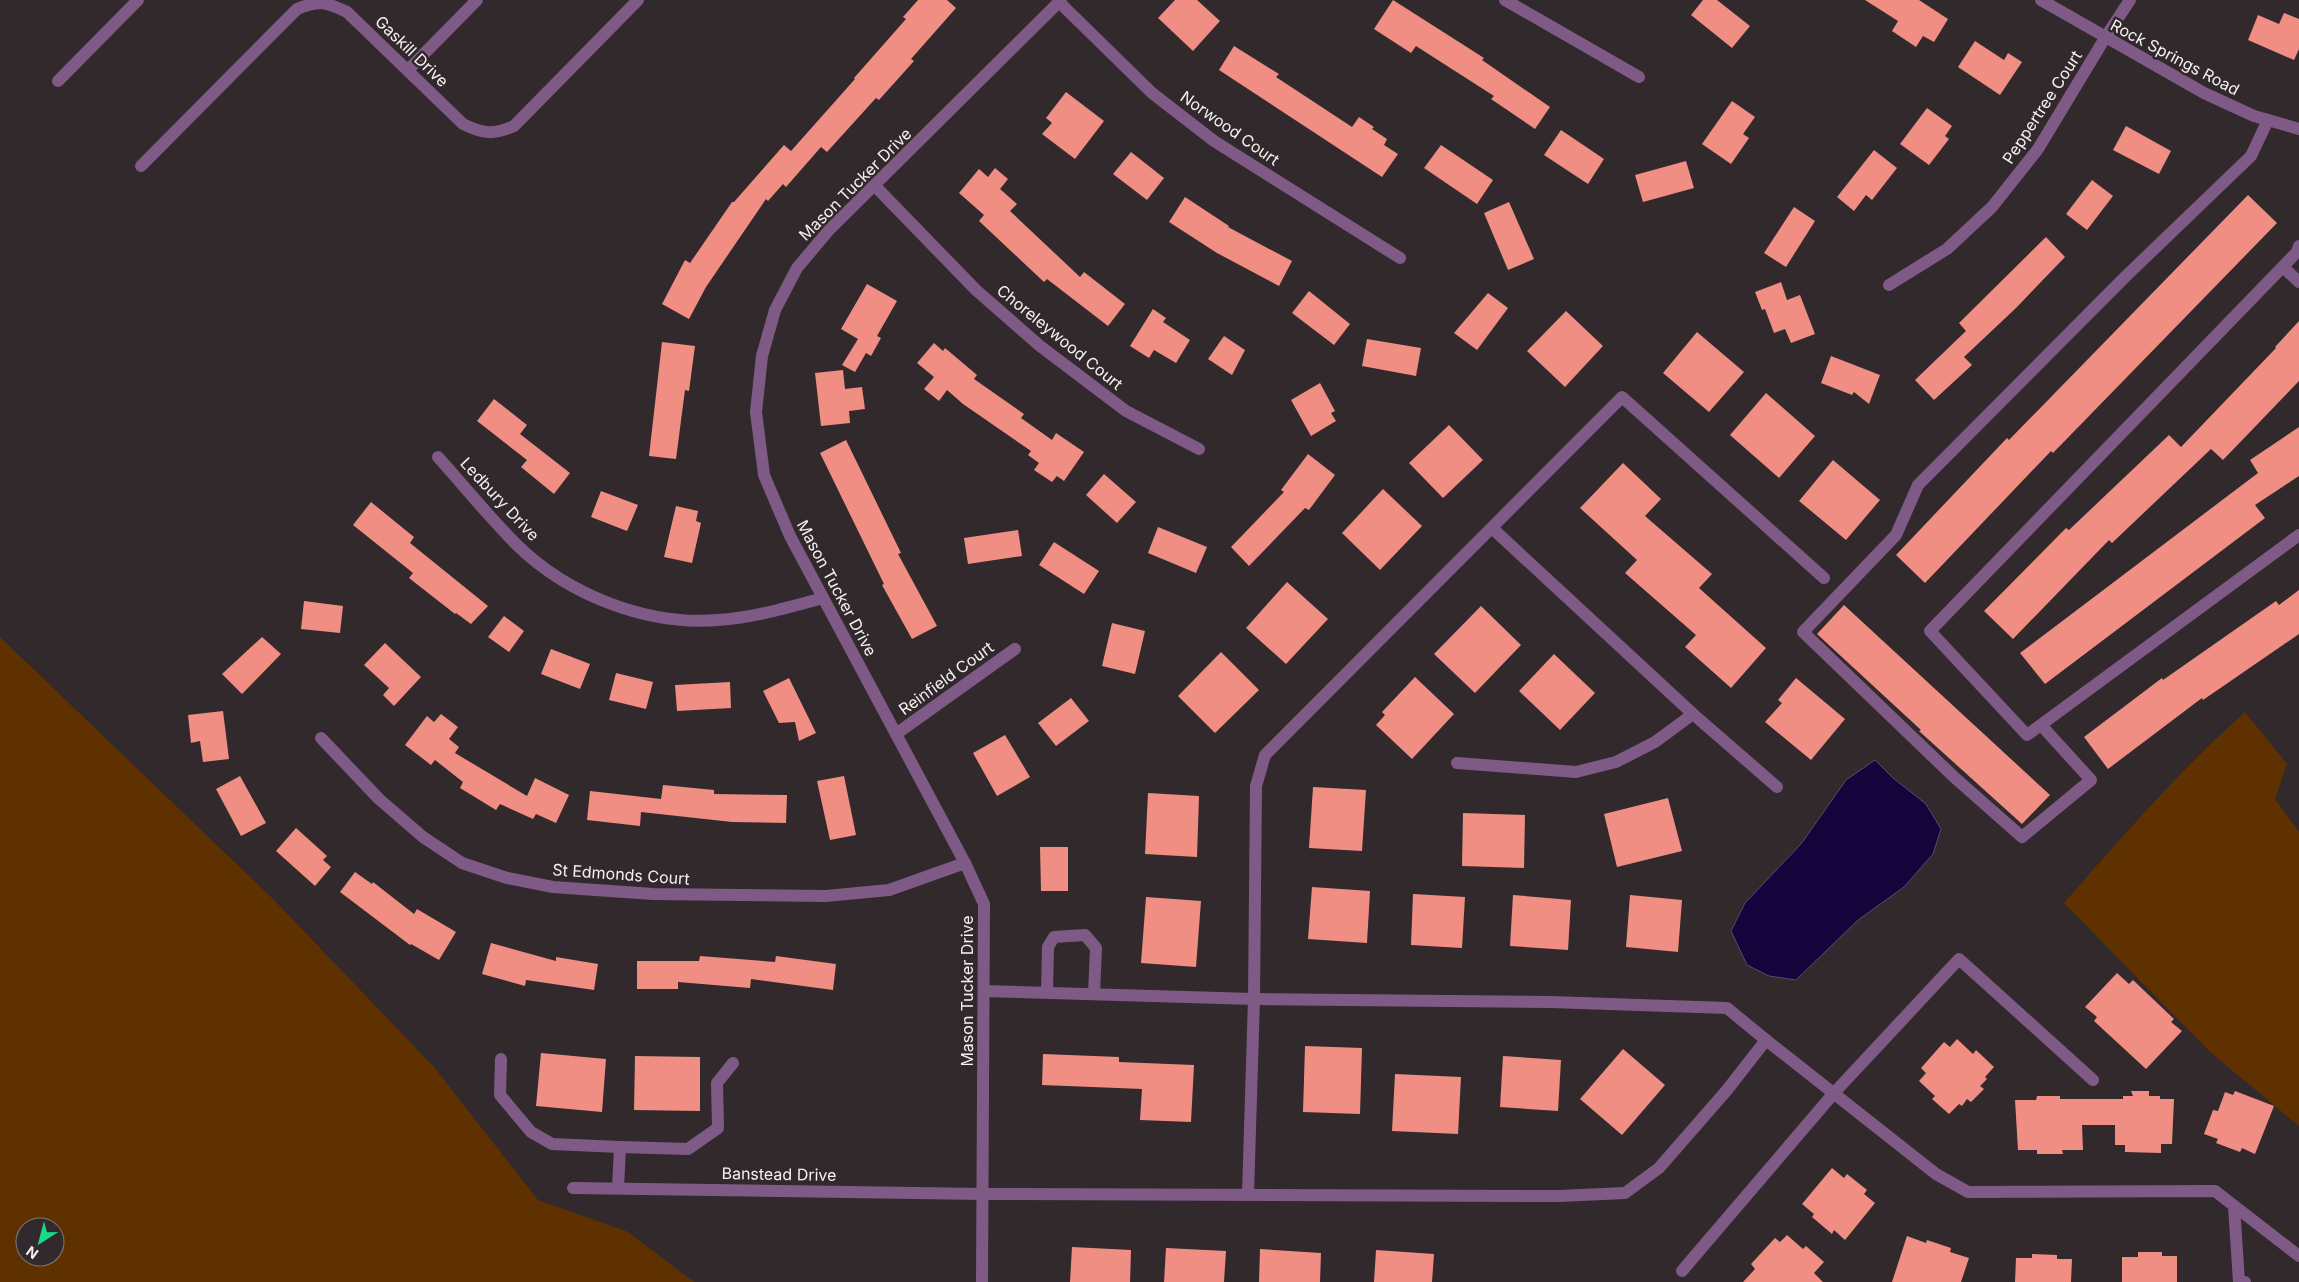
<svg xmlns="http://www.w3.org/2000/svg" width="2299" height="1282" font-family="Inter,sans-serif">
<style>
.green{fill:#603100;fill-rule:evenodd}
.water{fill:#15043b;stroke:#584b72}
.building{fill:#f08e84}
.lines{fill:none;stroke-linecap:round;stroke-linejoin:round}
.minor{stroke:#805a86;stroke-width:12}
.labels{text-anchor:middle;stroke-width:5;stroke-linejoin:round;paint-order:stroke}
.street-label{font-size:16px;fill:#f5f0f2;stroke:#31292c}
</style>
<rect width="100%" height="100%" fill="#31292c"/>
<g class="green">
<path d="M0 637 274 900 434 1067 538 1200 628 1232 694 1282H0ZM25 1227H55V1257H25Z"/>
<path d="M2245 712 2287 764 2275 799 2299 832V1126L2210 1052 2064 903C2122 837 2179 771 2245 712Z"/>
</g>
<path class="water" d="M1875 760 1893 778 1926 804 1941 829 1933 854 1904 887 1858 920 1796 980 1769 976 1747 965 1731 931 1745 903 1801 844 1846 780Z"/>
<g class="building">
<path d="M918 0H947L956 8 911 59 914 61 879 100 876 98 827 152 821 147 786 187 783 184 768 201 766 199 706 287 689 319 662 304 685 260 690 263 732 202H734L784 145 791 151 855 79 854 78 906 19 903 17Z"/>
<path d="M1175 0H1197L1220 21 1193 51 1158 18Z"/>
<path d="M1393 0 1484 58 1482 60 1550 107 1535 129 1491 99 1494 96 1416 46 1411 53 1374 29Z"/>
<path d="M1703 0H1717L1750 26 1732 48 1691 15Z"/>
<path d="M1865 0H1919L1948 19 1934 42 1923 36 1916 47 1892 31 1898 21Z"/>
<path d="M2284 13 2299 19V49L2294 60 2248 40 2258 15 2279 24Z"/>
<path d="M1975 41 2004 60 2008 53 2022 62 2000 95 1958 67Z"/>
<path d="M1234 46 1279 74 1276 77 1352 127 1359 117 1374 127 1372 129 1387 139 1384 145 1398 154 1382 177 1219 70Z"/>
<path d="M1066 92 1104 121 1075 159 1042 134 1052 123 1046 118Z"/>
<path d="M1732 101 1755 117 1743 134 1749 138 1731 164 1702 144Z"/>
<path d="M1927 108 1952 126 1945 136 1949 139 1929 165 1900 144Z"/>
<path d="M2126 126 2171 151 2159 174 2113 150Z"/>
<path d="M1561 130 1604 159 1588 184 1544 155Z"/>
<path d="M1441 145 1493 180 1477 204 1424 168Z"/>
<path d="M1874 150 1897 168 1872 200 1866 195 1854 211 1837 197Z"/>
<path d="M1131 152 1164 178 1147 200 1113 174Z"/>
<path d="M1686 161 1694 188 1643 202 1635 175Z"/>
<path d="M995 168 1008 179 1000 189 1017 204 1010 211 1080 277 1084 272 1125 304 1108 326 1047 279 1044 282 979 221 984 215 959 193 979 169 988 177Z"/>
<path d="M2092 180 2113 196 2087 230 2066 214Z"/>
<path d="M2248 195 2277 223 2053 453 2051 451 1925 583 1896 555 2007 438 2009 440Z"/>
<path d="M1185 197 1229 226 1228 227 1292 261 1279 286 1217 253 1169 222Z"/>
<path d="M1509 202 1534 259 1508 270 1484 213Z"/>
<path d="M1794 207 1815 221 1786 267 1764 253Z"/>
<path d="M2046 237 2065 257 2016 308 1964 357 1972 365 1934 400 1915 380 1966 331 1959 323Z"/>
<path d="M1781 282 1787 300 1800 295 1815 334 1791 343 1785 329 1774 333 1765 309 1762 310 1755 292Z"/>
<path d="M867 284 897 301 877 336 881 338 871 356 866 353 855 372 842 365 858 339 841 329Z"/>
<path d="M1309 291 1350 324 1334 345 1292 313Z"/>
<path d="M1488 293 1508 308 1477 350 1454 333Z"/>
<path d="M1153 309 1166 318 1163 322 1190 340 1176 363 1154 350 1149 358 1130 346Z"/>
<path d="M1566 311 1603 346 1565 387 1527 351Z"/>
<path d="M2299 321V381L2223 460 2211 449 2112 543 2109 540 2013 639 1984 611 2066 528 2069 530 2169 435 2181 447 2276 348 2275 347Z"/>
<path d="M1697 332 1744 372 1709 412 1663 373Z"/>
<path d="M1224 336 1245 350 1232 375 1208 359Z"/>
<path d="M1367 339 1421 348 1416 376 1362 366Z"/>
<path d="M662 342 695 346 689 391 685 390 676 459 649 456Z"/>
<path d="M934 343 943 351 945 348 977 375 974 379 1024 414 1021 418 1052 440 1056 433 1084 452 1064 481 1057 476 1052 482 1034 470 1039 463 1028 455 1031 451 963 404 947 390 939 401 924 389 934 377 917 363Z"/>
<path d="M1831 356 1880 375 1869 404 1854 392 1852 395 1821 383Z"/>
<path d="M843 370 845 389 862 387 865 409 849 411 850 423 821 426 815 373Z"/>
<path d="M1320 383 1335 411 1331 413 1336 421 1311 436 1291 400Z"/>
<path d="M1766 393 1815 436 1779 478 1730 435Z"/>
<path d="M494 399 527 425 520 434 570 473 554 494 521 467 527 460 477 421Z"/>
<path d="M1449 425 1483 460 1443 498 1409 463Z"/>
<path d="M2299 427V476L2255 505 2265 518 2045 684 2020 653 2258 473 2250 460Z"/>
<path d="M846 440 901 553 898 554 937 626 912 639 882 585 884 584 820 453Z"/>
<path d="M1308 454 1335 475 1309 510 1305 508 1249 566 1231 547 1284 492 1281 490Z"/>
<path d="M1833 460 1880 500 1846 540 1799 501Z"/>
<path d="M1623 463 1661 499 1645 516 1712 574 1699 588 1766 648 1731 688 1685 647 1696 635 1625 573 1637 560 1580 508Z"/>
<path d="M1104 474 1136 502 1117 523 1086 495Z"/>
<path d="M1383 489 1422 526 1380 570 1342 533Z"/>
<path d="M601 491 638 505 627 531 591 517Z"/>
<path d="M371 502 414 537 410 543 488 606 471 624 456 613 455 614 409 578 413 573 353 525Z"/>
<path d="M676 506 698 511 696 521 701 523 692 563 664 557Z"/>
<path d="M1158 527 1207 547 1196 573 1148 553Z"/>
<path d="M1018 530 1022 556 968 564 964 538Z"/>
<path d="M1054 542 1099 571 1084 594 1039 565Z"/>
<path d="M1287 582 1328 619 1286 664 1246 628Z"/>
<path d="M2299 590V634L2203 700 2202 698 2108 769 2084 737 2162 678 2163 680 2276 601 2279 605Z"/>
<path d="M304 601 343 606 340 633 301 629Z"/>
<path d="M1844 605 2050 795 2022 824 1919 731 1921 730 1817 634Z"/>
<path d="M1481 606 1521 645 1475 693 1434 654Z"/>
<path d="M504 616 524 631 509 652 488 637Z"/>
<path d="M1112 623 1145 631 1135 674 1102 666Z"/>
<path d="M262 637 281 654 242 694 222 674Z"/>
<path d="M385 643 421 677 394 706 383 695 389 688 364 665Z"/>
<path d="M551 649 590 664 580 689 541 674Z"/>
<path d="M1221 652 1259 690 1215 733 1178 696Z"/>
<path d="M1554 654 1595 693 1560 730 1519 691Z"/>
<path d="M616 673 653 682 646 709 609 700Z"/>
<path d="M1415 677 1454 714 1412 759 1376 725 1385 715 1382 712Z"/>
<path d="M789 678 816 733 799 741 795 722 779 723 763 691Z"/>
<path d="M1796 678 1845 719 1811 760 1765 722 1782 703 1778 700Z"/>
<path d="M730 682 731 708 677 711 675 685Z"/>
<path d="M1071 698 1089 721 1056 746 1038 723Z"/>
<path d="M223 711 229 759 203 762 200 741 191 743 188 715Z"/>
<path d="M441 714 458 727 449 739 459 747 455 753 527 796 535 778 569 795 556 823 536 814 533 819 500 804 496 810 460 788 463 782 435 760 431 765 405 745 427 716 434 722Z"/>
<path d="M1005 735 1030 777 997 796 973 753Z"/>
<path d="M240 776 266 823 241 836 216 789Z"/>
<path d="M844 776 856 835 830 840 817 781Z"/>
<path d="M663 785 714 790V794L787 795 786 823 732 822 641 812 640 826 587 820 590 791 661 799Z"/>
<path d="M1313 787 1366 790 1362 851 1309 848Z"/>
<path d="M1148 793 1199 796 1197 857 1145 854Z"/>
<path d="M1668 798 1682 851 1617 867 1604 814Z"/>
<path d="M1463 813 1525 815 1524 868 1462 866Z"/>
<path d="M296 828 327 856 323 860 331 867 315 886 276 851Z"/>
<path d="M1040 847H1068V891H1041Z"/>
<path d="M355 872 372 884 373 882 414 914 417 909 456 932 439 960 411 944 410 945 340 892Z"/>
<path d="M1312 887 1370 891 1367 943 1308 939Z"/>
<path d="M1413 894 1465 897 1462 948 1411 945Z"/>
<path d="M1513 895 1571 900 1568 950 1510 946Z"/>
<path d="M1630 895 1682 900 1678 952 1626 947Z"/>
<path d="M1146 897 1201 901 1196 967 1141 963Z"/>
<path d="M491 943 556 961V957L598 964 594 990 526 980 525 986 482 974Z"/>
<path d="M700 956 775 962 776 956 836 964 833 990 751 979 750 988 678 982V989H637V961H699Z"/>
<path d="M2117 973 2129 984 2133 980 2174 1019 2171 1022 2182 1031 2146 1069 2094 1021 2097 1017 2085 1007Z"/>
<path d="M1957 1039 1973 1054 1976 1050 1994 1067 1985 1077 1987 1079 1980 1086 1984 1089 1971 1102 1967 1099 1962 1106 1959 1104 1949 1114 1932 1099 1935 1096 1919 1081 1926 1073 1921 1068 1944 1042 1950 1047Z"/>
<path d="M1305 1046 1362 1048 1360 1114 1303 1112Z"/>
<path d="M1623 1049 1665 1085 1622 1135 1580 1099Z"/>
<path d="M541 1053 606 1059 602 1112 536 1106Z"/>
<path d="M1043 1054 1119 1057V1062L1194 1065 1191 1122 1140 1120 1142 1089 1042 1085Z"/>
<path d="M635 1056 700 1057V1111L634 1110Z"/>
<path d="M1503 1056 1561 1060 1558 1111 1500 1107Z"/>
<path d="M1395 1074 1461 1077 1458 1134 1392 1131Z"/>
<path d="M2131 1091H2149V1096H2160V1099H2174L2172 1144H2161V1153L2125 1152V1145H2115V1125H2082L2083 1150H2062L2063 1154H2037V1150H2018L2015 1100H2036L2037 1096H2060V1099H2123V1096H2133Z"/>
<path d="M2235 1091 2274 1106 2255 1154 2242 1148 2240 1152 2216 1143 2218 1139 2204 1134 2213 1110 2218 1111 2225 1092 2233 1095Z"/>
<path d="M1832 1168 1844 1178 1847 1174 1867 1190 1864 1194 1875 1203 1845 1240 1834 1230 1832 1234 1812 1217 1814 1214 1802 1204Z"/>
<path d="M1787 1235 1803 1249 1806 1246 1824 1262 1814 1273 1823 1282H1743L1755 1269 1751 1264 1775 1238 1780 1242Z"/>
<path d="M1907 1236 1926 1243 1927 1240 1951 1248 1950 1252 1969 1258 1961 1282H1892Z"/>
<path d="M1072 1247 1131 1250 1130 1282H1070Z"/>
<path d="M1166 1248 1226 1251 1224 1282H1164Z"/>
<path d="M1260 1249 1321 1253 1320 1282H1259Z"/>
<path d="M1376 1250 1434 1254 1432 1282H1374Z"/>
<path d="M2138 1252H2162V1256H2177V1282H2122V1257H2138Z"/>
<path d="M2032 1254 2057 1255V1259H2072L2071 1282H2015L2016 1258H2032Z"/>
</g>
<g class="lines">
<g class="minor">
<path d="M1505 0 1639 77"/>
<path d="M2041 0 2204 93 2254 116 2299 129"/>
<path d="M1059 2 1152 93 1214 141 1400 258"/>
<path d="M409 69 477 0"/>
<path d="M58 81 138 0"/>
<path d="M141 166 297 9C319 0 326 2 347 12L463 124C483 134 494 135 514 126L638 0"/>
<path d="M875 186 976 290 1040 346 1126 411 1199 449"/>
<path d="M2299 246 2297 252 1930 631 2027 735 2299 535"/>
<path d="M2283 267 2299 282"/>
<path d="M1889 285 1947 249 1992 207 2038 149 2105 38 2130 0"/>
<path d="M438 457C464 486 489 517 517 545 568 595 647 626 718 620 753 618 789 607 823 598"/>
<path d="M1492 528 1693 714 1777 787"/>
<path d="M2041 725 2091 780 2022 837 1954 777 1803 632 1896 535 1918 485 2125 277 2251 156 2268 120"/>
<path d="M896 734 1015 649"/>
<path d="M321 738 379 799 423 837 462 863 507 878 553 887 653 894 826 896 889 890 965 863"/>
<path d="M1457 763 1576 772 1616 762 1655 742 1693 714"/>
<path d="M1047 992 1048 947 1054 937 1085 935 1096 948 1094 994"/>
<path d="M1766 1040 1936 1174 1968 1192 2215 1191 2299 1256"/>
<path d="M501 1059 500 1095 531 1132 552 1144 620 1147"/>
<path d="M573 1188 983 1194 1559 1196 1625 1193 1659 1168 1727 1090 1766 1040 1727 1008 1551 1002 1254 999 984 991"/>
<path d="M618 1188 620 1147 688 1149 718 1128 717 1083 733 1063"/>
<path d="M1248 1194 1254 999 1256 786 1265 755 1622 397 1824 578"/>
<path d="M2234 1206 2239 1282H2245"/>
<path d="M1682 1271 1834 1093 1959 959 2093 1080"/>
<path d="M982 1282 984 904 965 863 790 536 764 475 756 412 762 356 775 310 797 268 829 230 1061 0"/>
</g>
</g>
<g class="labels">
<g class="street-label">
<text transform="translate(412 51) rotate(44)" y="6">Gaskill Drive</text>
<text transform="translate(2175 57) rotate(28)" y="6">Rock Springs Road</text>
<text transform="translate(2042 107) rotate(-57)" y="6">Peppertree Court</text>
<text transform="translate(1230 128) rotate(35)" y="6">Norwood Court</text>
<text transform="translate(855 184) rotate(-45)" y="6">Mason Tucker Drive</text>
<text transform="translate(1060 337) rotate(39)" y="6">Choreleywood Court</text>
<text transform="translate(500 499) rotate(47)" y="6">Ledbury Drive</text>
<text transform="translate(837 588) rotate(62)" y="6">Mason Tucker Drive</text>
<text transform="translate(946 678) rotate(-36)" y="6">Reinfield Court</text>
<text transform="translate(621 874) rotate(4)" y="6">St Edmonds Court</text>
<text transform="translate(967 991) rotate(-90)" y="6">Mason Tucker Drive</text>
<text transform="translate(779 1174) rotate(1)" y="6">Banstead Drive</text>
</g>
</g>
<g transform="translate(40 1242) rotate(216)"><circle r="24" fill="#31292c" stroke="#7f797b"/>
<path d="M0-4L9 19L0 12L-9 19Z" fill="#1ad988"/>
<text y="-8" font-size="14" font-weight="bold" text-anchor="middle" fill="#f5f0f2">N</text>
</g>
</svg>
